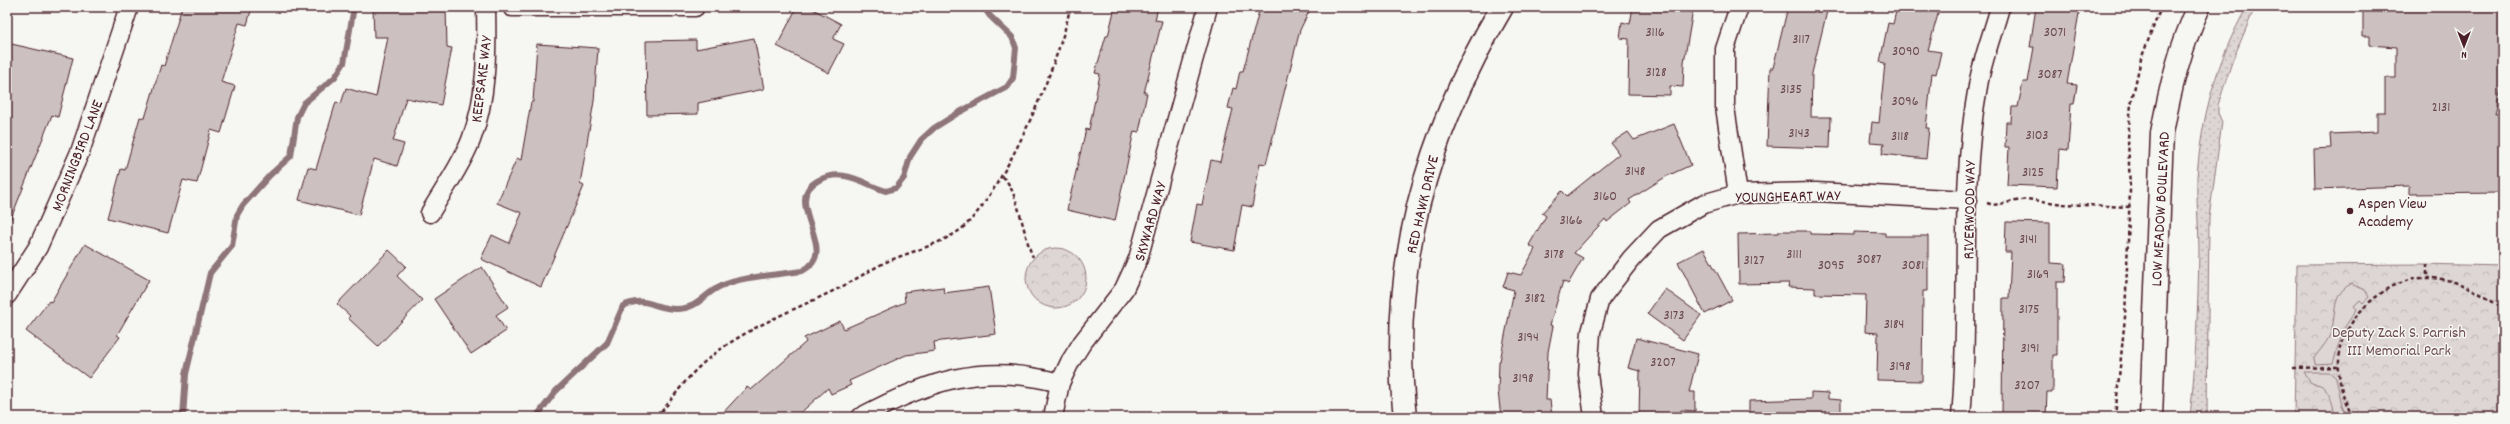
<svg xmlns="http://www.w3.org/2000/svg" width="2510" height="424" font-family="Dekko,sans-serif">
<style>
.grass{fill:url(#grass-dots);stroke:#947a80}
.park{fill:url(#park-crowns);stroke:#947a80}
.garden{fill:#ddd6d5;stroke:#947a80}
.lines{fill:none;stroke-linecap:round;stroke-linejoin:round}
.stream{stroke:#8e747a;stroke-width:6}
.building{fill:#ccc1c0;stroke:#4a1f2b}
.street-casing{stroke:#4a1f2b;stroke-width:21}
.secondary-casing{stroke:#4a1f2b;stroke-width:25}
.path{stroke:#4a1f2b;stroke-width:2.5;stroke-dasharray:4 3;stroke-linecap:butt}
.street{stroke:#f6f6f2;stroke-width:18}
.secondary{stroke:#f6f6f2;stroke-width:22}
.poi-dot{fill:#4a1f2b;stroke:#f6f6f2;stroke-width:1.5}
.labels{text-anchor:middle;stroke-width:3;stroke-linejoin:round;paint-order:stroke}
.number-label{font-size:14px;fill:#6a4850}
.street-label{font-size:16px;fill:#4a1f2b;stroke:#f6f6f2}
.poi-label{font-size:16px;fill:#4a1f2b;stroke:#f6f6f2;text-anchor:start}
.park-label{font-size:16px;fill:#6f4d56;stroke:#f6f6f2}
</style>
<defs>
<pattern id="grass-dots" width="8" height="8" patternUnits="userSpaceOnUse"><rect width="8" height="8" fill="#ddd6d5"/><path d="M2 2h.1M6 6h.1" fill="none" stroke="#bfb7b7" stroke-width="1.8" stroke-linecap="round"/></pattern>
<pattern id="park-crowns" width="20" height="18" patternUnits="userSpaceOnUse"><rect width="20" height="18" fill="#ddd6d5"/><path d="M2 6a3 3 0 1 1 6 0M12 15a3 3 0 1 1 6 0" fill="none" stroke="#bfb7b7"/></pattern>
</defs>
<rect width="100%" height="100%" fill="#f6f6f2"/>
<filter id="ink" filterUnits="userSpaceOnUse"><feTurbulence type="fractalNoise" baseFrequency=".025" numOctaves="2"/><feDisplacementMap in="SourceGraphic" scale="8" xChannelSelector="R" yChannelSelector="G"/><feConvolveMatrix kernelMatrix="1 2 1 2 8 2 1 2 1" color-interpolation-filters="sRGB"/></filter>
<g filter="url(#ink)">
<path class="grass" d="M2247 7H2255L2232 62 2218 105V113L2222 122 2209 218 2207 417H2190C2196 361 2198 306 2199 250 2199 226 2196 202 2197 177 2201 118 2217 59 2247 7Z"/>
<g class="park">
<circle cx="1056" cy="278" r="30"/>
<path d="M2422 264 2503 266V417H2294L2297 265Z"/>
</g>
<g class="garden">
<path d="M2351 284 2365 290 2369 297 2363 303 2360 300 2354 306 2357 309 2344 328 2333 363 2315 364 2314 358C2319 351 2325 345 2329 337 2338 319 2329 295 2351 284Z"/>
<path d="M2304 372H2329L2333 375 2336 378 2342 405 2348 417H2334C2335 407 2330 393 2322 386 2318 383 2314 385 2310 382Z"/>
</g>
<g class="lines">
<g class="stream">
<path d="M183 417 186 374 210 273 232 246 237 215 243 205 270 175 291 156 297 117 304 103 335 77 344 63 354 7"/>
<path d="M536 417 556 391 607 343 623 306C646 295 654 309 676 309 699 309 703 294 721 286 743 276 777 275 802 271 844 251 778 201 819 180 827 176 836 174 845 176 860 178 871 187 886 191L896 188 904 178 910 157 921 140 934 128 958 113 1007 87 1013 78 1016 48 1012 37 989 15 984 7"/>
</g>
</g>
<g class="building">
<path d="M182 7H252L247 25 239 23 221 82 235 86 221 133 211 130 197 183 183 180 168 233 108 218 121 169 125 170 140 117 145 118 161 65 164 66Z"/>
<path d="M373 7H446L447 47 452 48 441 105 406 98 393 141 404 144 397 166 374 159 359 215 299 200 308 167 316 169 336 102 341 104 346 88 376 97 388 37H374Z"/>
<path d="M797 7H809L841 24 833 39 844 44 829 73 777 46Z"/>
<path d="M1115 7H1158L1155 20 1162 21 1144 93H1147L1139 132 1134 131 1115 221 1067 210 1086 129 1089 130 1100 74 1095 73 1106 36H1108Z"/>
<path d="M1260 7H1311L1300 30 1266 164 1260 163 1252 207 1242 205 1234 250 1190 242 1197 204 1202 205 1211 160 1220 162 1233 109 1228 108 1233 88 1236 89 1240 71H1243Z"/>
<path d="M1633 7H1675L1693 10 1684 62 1683 87 1670 86V95L1628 94 1629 39 1620 38 1622 22 1630 24Z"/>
<path d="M1788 7H1828L1812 73 1811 117H1831L1830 148 1767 146 1770 68H1773Z"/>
<path d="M1897 7H1940L1928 50 1941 52 1936 74 1932 73 1926 128H1929L1926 159 1882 154 1884 143 1870 142 1872 122 1879 123 1885 63 1880 62 1888 23 1893 24Z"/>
<path d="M2036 7H2080L2067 84 2077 85 2074 104H2071L2068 150 2059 149 2057 187 2007 185 2009 147H2005L2006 122H2011L2012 107H2018L2023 82H2028L2034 47H2030Z"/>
<path d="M2503 7V80L2495 113 2503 112V193L2409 194V186L2315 189 2314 149 2331 148 2330 134 2377 132V112H2385V78H2396V47L2370 45V36H2363V8Z"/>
<path d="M754 38 764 89 698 103V114L647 115 646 41 696 40V49Z"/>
<path d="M7 43 73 58 58 117 52 115 8 226Z"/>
<path d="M537 44 598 48 594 101 580 184 584 186 541 287 481 259 492 235 509 243 522 213 497 203 517 158 521 160 531 102H533Z"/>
<path d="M1674 124 1691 165 1667 176 1629 200 1631 203 1607 222 1605 219 1574 253 1583 258 1568 284 1563 281 1550 325 1553 326 1548 352 1546 400H1550L1552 417H1501L1498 391 1499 361H1500L1514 290 1503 287 1508 272 1521 275 1535 249 1529 245 1546 216 1542 213 1562 191 1567 196 1619 154 1611 143 1628 132 1634 140Z"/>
<path d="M2006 222 2050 223V263L2066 264 2065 282H2057V355H2053V392H2047L2046 417H2002L2003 298H2009L2011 252H2005Z"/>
<path d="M1779 231H1810V234L1854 235V232L1885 233V236H1928V291H1923L1922 381 1877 380 1878 333 1865 332 1866 295 1815 294V288L1788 287 1789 283 1739 284 1738 234 1779 233Z"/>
<path d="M85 244 149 280 117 335 120 337 89 378 26 331 49 301 51 302Z"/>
<path d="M1704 249 1732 300 1705 314 1678 262Z"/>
<path d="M389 250 406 266 397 276 422 300 378 346 348 318 350 316 337 304Z"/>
<path d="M482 267 508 307 496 315 506 331 471 354 434 299Z"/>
<path d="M943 287 944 293 989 287 996 334 934 342 935 351 906 355 849 381 851 385 831 394 828 388 796 417H719L747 387 751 390 806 342 804 338 840 321 844 329 905 302 904 292Z"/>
<path d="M1665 289 1701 315 1683 340 1647 314Z"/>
<path d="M1636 338 1698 354 1689 392H1695V411L1681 410V417H1639L1640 371 1628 368Z"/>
<path d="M1811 392 1828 393V399L1841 400V417H1749V401L1811 399Z"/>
</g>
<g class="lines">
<defs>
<g id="street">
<path d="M512 7H695"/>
<path d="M1738 194 1725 107V49L1739 7"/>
<path d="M430 213C444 189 461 166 471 140 487 99 487 51 486 7"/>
<path d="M7 295 38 247 80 152 129 7"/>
<path d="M861 417C930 380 982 362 1060 383"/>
<path d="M1053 417 1060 383 1070 362 1082 343 1124 289 1138 259 1208 7"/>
<path d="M1594 417 1588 374 1591 332 1600 299 1631 259 1659 229 1703 204 1738 194 1816 192 1968 200"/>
<path d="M1961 417C1971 307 1958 195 1978 86 1982 60 1993 33 2000 7"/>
</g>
<g id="secondary">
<path d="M1405 417C1388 268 1426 135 1502 7"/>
<path d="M2151 417 2162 133C2170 89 2180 47 2199 7"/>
</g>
</defs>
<use href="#street" class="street-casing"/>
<use href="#secondary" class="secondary-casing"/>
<g class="path">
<path d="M1002 177C1017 185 1024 239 1033 257"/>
<path d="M1987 203 1993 205 2027 199 2063 204 2129 207"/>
<path d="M2427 264V278"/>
<path d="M2292 368 2339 367"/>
<path d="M657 417C671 401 683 382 699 367 737 331 788 313 835 290 852 282 868 271 886 262 909 252 936 246 957 232 999 205 1062 58 1070 7"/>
<path d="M2115 417 2125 317 2130 190 2128 138 2131 104 2141 59 2161 7"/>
<path d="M2353 417C2327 371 2337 324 2380 294 2393 285 2409 278 2425 278 2456 277 2479 292 2503 309"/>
</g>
<use href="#street" class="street"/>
<use href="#secondary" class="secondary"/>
</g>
</g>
<circle class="poi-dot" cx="2350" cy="211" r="4"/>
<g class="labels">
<g class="number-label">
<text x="1655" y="36">3116</text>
<text x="2055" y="36">3071</text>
<text x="1801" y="43">3117</text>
<text x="1906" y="55">3090</text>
<text x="1656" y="76">3128</text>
<text x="2050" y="78">3087</text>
<text x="1791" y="93">3135</text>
<text x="1905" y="105">3096</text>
<text x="2441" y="111">2131</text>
<text x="1799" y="137">3143</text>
<text x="2037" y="139">3103</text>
<text x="1900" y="140">3118</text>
<text x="1635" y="175">3148</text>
<text x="2033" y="176">3125</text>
<text x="1605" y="200">3160</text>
<text x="1571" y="224">3166</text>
<text x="2028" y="243">3141</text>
<text x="1554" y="258">3178</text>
<text x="1794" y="258">3111</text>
<text x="1869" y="263">3087</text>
<text x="1754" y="264">3127</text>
<text x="1831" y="269">3095</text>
<text x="1913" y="269">3081</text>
<text x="2038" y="278">3169</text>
<text x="1535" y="302">3182</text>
<text x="2029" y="313">3175</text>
<text x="1674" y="319">3173</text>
<text x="1894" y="328">3184</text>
<text x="1528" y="341">3194</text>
<text x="2030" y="352">3191</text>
<text x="1663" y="366">3207</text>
<text x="1900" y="370">3198</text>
<text x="1523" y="382">3198</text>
<text x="2027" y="389">3207</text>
</g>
<g class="street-label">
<text transform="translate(480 79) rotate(-83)" y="6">KEEPSAKE WAY</text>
<text transform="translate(76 155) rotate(-69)" y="6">MORNINGBIRD LANE</text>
<text transform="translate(1788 195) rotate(-1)" y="6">YOUNGHEART WAY</text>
<text transform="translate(1421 204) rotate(-77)" y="6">RED HAWK DRIVE</text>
<text transform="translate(2159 209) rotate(-87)" y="6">LOW MEADOW BOULEVARD</text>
<text transform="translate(1968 210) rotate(-89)" y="6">RIVERWOOD WAY</text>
<text transform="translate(1149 221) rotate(-74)" y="6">SKYWARD WAY</text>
</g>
<g class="poi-label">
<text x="2358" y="208">Aspen View<tspan x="2358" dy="18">Academy</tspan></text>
</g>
<g class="park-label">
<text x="2399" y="337">Deputy Zack S. Parrish<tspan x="2399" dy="18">III Memorial Park</tspan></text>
</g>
</g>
<rect width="2510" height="424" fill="none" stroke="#f6f6f2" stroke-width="24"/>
<rect x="12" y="12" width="2486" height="400" fill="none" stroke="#4a1f2b" stroke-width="1.5" filter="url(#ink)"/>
<g transform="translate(2464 46) rotate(180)" stroke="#f6f6f2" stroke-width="3" paint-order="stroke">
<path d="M0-3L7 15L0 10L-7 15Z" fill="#4a1f2b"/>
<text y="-6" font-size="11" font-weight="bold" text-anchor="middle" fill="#4a1f2b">N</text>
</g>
</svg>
